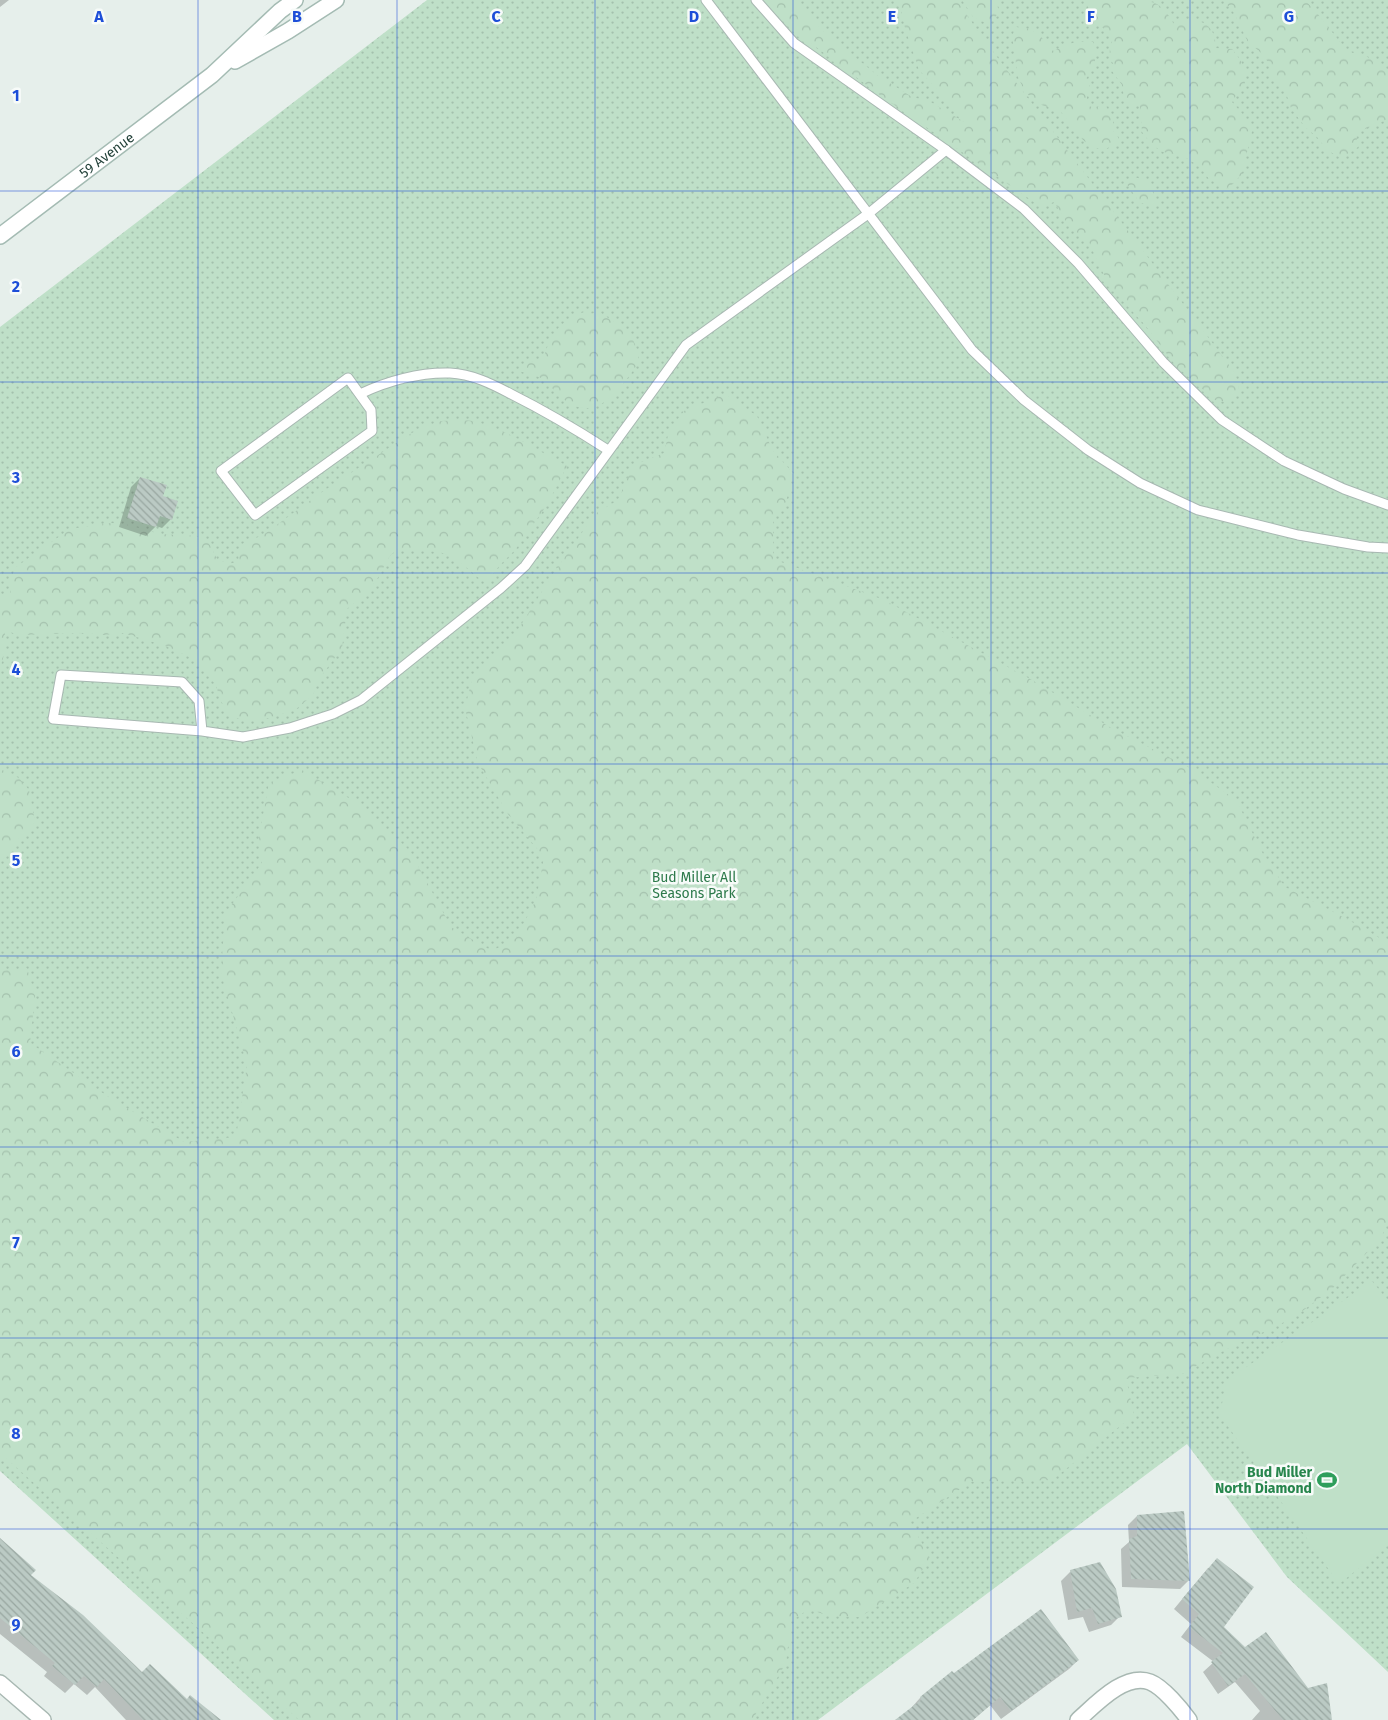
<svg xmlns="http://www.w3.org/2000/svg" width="1388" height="1720" font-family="'Fira Sans',sans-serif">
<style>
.grass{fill:url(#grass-dots)}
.forest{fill:url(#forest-crowns)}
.garden{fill:#bfe0c8}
.shadow{fill:#0003}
.building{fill:url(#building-back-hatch)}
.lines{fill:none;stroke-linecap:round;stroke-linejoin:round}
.lane-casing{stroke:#a8b8b2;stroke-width:11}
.street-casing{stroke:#a8b8b2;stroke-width:18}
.secondary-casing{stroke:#a4bbb3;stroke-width:18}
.lane{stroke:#fff;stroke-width:9}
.street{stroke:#fff;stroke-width:15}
.secondary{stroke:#fff;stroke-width:15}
.grid{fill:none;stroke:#1d4ed8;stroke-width:1;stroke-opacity:0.55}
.labels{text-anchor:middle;stroke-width:5;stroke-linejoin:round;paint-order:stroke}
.street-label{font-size:14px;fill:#24423a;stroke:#f7fbf9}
.park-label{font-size:14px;fill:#2d7a4b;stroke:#f7fbf9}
.leisure-label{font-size:14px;font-weight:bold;fill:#27864d;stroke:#f7fbf9;text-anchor:end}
.grid-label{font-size:16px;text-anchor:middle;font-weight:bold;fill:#1d4ed8;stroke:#f7fbf9;stroke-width:5;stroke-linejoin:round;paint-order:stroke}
</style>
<defs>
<pattern id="grass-dots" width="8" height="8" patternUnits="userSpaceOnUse" patternTransform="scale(1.25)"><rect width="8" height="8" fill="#bfe0c8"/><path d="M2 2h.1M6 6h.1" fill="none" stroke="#a4c1ad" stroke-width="1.8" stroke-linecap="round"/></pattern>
<pattern id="forest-crowns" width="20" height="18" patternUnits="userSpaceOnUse" patternTransform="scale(1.25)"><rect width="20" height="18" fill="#bfe0c8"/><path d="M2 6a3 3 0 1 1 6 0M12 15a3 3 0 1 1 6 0" fill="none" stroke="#a4c1ad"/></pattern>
<pattern id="building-back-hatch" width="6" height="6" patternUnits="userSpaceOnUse" patternTransform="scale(1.25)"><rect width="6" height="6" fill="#bbcac4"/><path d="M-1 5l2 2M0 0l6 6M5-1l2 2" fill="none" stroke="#98a6a0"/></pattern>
</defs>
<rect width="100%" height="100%" fill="#e6efeb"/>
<path class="grass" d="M427 0H1388V1672L1287 1577 1187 1444 818 1720H274L0 1471V327Z"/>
<g class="forest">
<path d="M766 0H794L825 33 877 75 912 97 929 101 971 126 919 70 905 28 899 0H957L979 33 1235 373 1239 388 1229 403 1215 400 1176 366 1145 325 1111 288 1099 265 1089 242 1069 226 1054 202 1041 207 880 95 792 29Z"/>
<path d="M962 0H996L999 12 994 19 986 23 973 17Z"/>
<path d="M1086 0H1144L1145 2C1160 0 1169 15 1175 26L1184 19C1205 20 1215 26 1216 48L1232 49C1243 63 1248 70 1244 88L1237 94 1232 102 1245 117 1252 131 1242 174 1228 189 1209 179 1201 168 1190 160 1178 154 1163 152 1152 145 1142 132 1140 106 1127 105 1124 97 1122 85 1112 71 1115 66 1109 58 1110 49 1113 38 1106 30 1093 22Z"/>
<path d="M1223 0H1305L1317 13 1347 51 1366 56 1388 71V119L1356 133 1358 147 1341 158 1327 150 1317 137 1305 127 1291 108 1285 90 1272 78 1269 63 1259 51 1248 42 1234 13Z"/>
<path d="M1016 27C1037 29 1041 36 1053 51L1075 42H1093C1098 60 1095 66 1085 80L1090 86 1087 96V105L1094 108 1105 105 1113 117V131L1118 137V142L1106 149 1093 148 1083 140 1061 112 1039 104 1025 92 1018 77 1012 36Z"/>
<path d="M1132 177C1149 179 1155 189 1154 205L1140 203 1126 183Z"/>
<path d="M584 312 590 314 599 312C623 328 636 332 639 362 619 390 596 427 561 397 555 392 550 385 544 380 538 375 527 374 519 371 524 361 532 361 543 360 551 333 558 323 584 312Z"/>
<path d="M725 394 757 416 773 451 793 473 786 502 773 520V559L884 600 1032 680 1113 729 1190 768 1236 800 1263 854 1285 887 1347 919 1388 943V1222L1381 1238 1332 1289 1293 1318 1221 1352 1182 1374 1126 1378 1134 1415 1052 1480 971 1482 910 1522 930 1558 914 1583 860 1617 829 1616 809 1609 791 1621 786 1663 754 1717 749 1720H299L207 1636 0 1453V971L27 968 35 996 30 1043 110 1098 184 1142 236 1137 247 1065 221 973 225 914 262 863 259 837 269 783 302 770 357 803 410 851 451 927 492 951 516 938 536 900 544 857 508 814 478 763 465 708 473 675 514 636 553 574 595 514 618 500 631 470 639 463 664 453 669 431 684 411Z"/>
<path d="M441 421C452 421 465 419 476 422 509 430 537 451 567 466L547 505 515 550 500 565 486 583C471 573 456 555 438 552 432 551 425 551 419 550 409 550 401 546 393 553 386 559 384 568 379 576 371 589 359 599 347 609L342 648 319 679 313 695 295 710 269 718 247 721 243 717 231 720 220 699 216 685 194 659 163 645 123 633 103 635 85 633 18 635 5 630 4 655 0 668V597L10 594V580L16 567 70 529 111 523 125 524 160 534 198 536 209 543 217 559 229 564 239 561 238 554 242 544 263 535 322 492 410 434 421 428Z"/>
<path d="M0 769 19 778 29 790 35 822 26 833 17 840 11 853 0 861Z"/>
</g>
<path class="garden" d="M1372 1281 1388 1301V1545L1339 1584 1220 1415 1226 1381Z"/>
<g class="shadow">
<path d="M0 0H9L0 7Z"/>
<path d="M140 478 162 497 171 519 162 528 156 526 146 536 119 527 131 487Z"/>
<path d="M1137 1516 1189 1580 1180 1589 1122 1587 1121 1549 1129 1542 1128 1525Z"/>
<path d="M0 1539 29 1575 142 1673 217 1720H126L95 1687 87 1695 74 1684 65 1693 44 1676 47 1672 0 1634Z"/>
<path d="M1208 1568 1222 1627 1245 1649 1331 1720H1252L1260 1711 1235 1682 1218 1694 1203 1672 1214 1662 1181 1637 1191 1624 1174 1609Z"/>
<path d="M1070 1572 1120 1616 1111 1625 1089 1632 1083 1617 1068 1620 1061 1581Z"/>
<path d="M1078 1660 1069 1669 1001 1719 990 1705 973 1720H897L912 1708V1707L920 1698 954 1675Z"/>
</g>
<g class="building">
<path d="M140 477 167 485 163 496 178 501 172 520 160 516 156 527 127 518Z"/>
<path d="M1184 1511 1190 1581 1131 1579 1129 1539 1137 1536V1515Z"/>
<path d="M0 1538 36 1570 31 1575 83 1615 142 1672 150 1664 187 1699 190 1695 221 1720H143L104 1679 97 1687 84 1676 75 1685 52 1666 55 1663 0 1618Z"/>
<path d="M1217 1558 1254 1587 1224 1627 1245 1647 1266 1632 1308 1688 1327 1683 1332 1720H1283L1245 1674 1228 1686 1211 1662 1223 1653 1189 1627 1199 1614 1182 1599Z"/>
<path d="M1100 1562 1116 1589 1122 1617 1098 1624 1092 1608 1077 1612 1070 1570Z"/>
<path d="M1041 1609 1079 1660 1011 1711 1000 1697 973 1720H895L921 1700 920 1697 952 1671 954 1673Z"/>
</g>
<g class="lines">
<defs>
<g id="lane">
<path d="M706 0 972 350 1024 400 1088 450 1140 483 1198 510 1298 535 1368 547 1388 548"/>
<path d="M756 0 794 43 946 150 1024 209 1078 263 1163 362 1222 420 1284 461 1344 489 1388 505"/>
<path d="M348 378 371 410 372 431 255 515 221 471Z"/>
<path d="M360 394C387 381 420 372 450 373 472 374 492 384 511 394 545 411 577 430 608 450"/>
<path d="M202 731 199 701 182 682 61 675 53 719 202 731 243 737 290 728 333 714 361 700 501 588 525 566 686 345 868 214 946 150"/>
</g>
<g id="street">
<path d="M0 1683 43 1720"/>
<path d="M1078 1720C1095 1705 1125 1672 1150 1682 1163 1687 1181 1709 1189 1720"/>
</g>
<g id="secondary">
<path d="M235 61 288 31 336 0"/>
<path id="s1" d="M0 236 212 75 280 11 295 0"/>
</g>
</defs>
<use href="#lane" class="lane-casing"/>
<use href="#street" class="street-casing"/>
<use href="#secondary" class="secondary-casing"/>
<use href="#lane" class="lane"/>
<use href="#street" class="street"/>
<use href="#secondary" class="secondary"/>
</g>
<path class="grid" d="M198 0V1720M397 0V1720M595 0V1720M793 0V1720M991 0V1720M1190 0V1720M0 191H1388M0 382H1388M0 573H1388M0 764H1388M0 956H1388M0 1147H1388M0 1338H1388M0 1529H1388"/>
<defs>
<symbol id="stadium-bare" viewBox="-9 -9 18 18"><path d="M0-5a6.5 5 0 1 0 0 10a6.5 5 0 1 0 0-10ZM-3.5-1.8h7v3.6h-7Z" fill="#2e9e5b" stroke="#f7fbf9" stroke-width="2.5" paint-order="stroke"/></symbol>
</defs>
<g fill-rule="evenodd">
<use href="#stadium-bare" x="1313" y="1466" width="28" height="28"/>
</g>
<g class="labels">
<g class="street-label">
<text dy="5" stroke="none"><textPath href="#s1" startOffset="134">59 Avenue</textPath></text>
</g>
<g class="park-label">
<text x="694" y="882">Bud Miller All<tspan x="694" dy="16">Seasons Park</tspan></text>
</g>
<g class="leisure-label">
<text x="1312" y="1477">Bud Miller<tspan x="1312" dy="16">North Diamond</tspan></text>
</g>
</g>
<g class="grid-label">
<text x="99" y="22">A</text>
<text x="297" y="22">B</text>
<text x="496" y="22">C</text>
<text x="694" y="22">D</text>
<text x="892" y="22">E</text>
<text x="1091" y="22">F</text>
<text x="1289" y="22">G</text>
<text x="16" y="101">1</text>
<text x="16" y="292">2</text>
<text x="16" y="483">3</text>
<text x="16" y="675">4</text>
<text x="16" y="866">5</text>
<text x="16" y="1057">6</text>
<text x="16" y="1248">7</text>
<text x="16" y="1439">8</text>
<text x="16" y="1630">9</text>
</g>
</svg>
